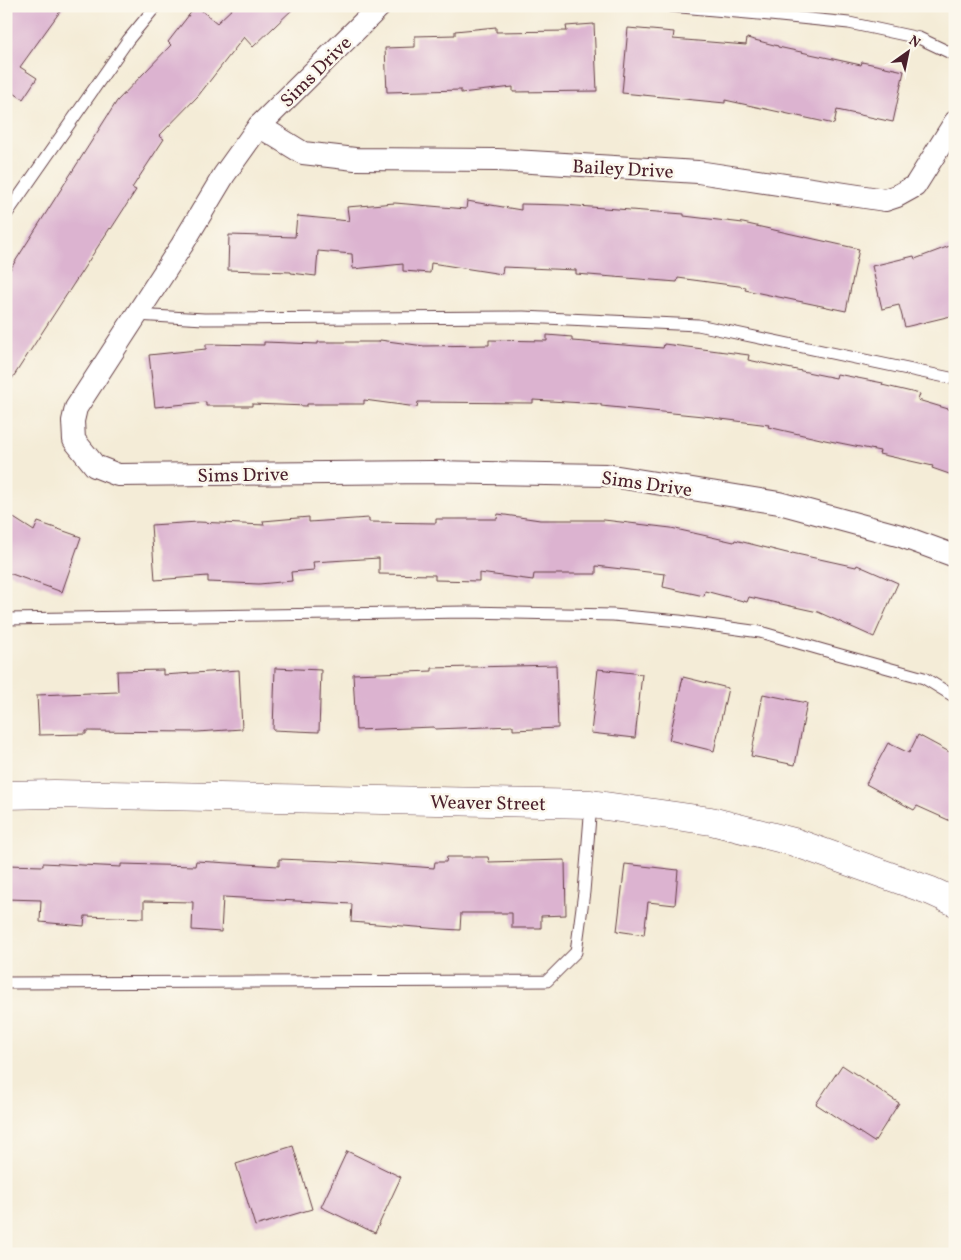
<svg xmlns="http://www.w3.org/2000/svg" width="961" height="1260" font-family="Vollkorn,serif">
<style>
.building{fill:#dcb3d0}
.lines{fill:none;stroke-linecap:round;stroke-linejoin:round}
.service-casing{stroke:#643e45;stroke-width:13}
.minor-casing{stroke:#643e45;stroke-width:24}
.tertiary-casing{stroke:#643e45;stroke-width:29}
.service{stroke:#fff;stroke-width:11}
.minor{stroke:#fff;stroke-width:22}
.tertiary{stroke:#fff;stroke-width:28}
.labels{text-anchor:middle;stroke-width:5;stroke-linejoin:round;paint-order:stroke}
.street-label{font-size:19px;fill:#4a1f2b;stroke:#fbf7ec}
</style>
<rect width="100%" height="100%" fill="#fbf7ec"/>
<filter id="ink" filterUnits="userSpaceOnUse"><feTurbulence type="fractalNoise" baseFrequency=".02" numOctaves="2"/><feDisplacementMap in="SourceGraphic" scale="10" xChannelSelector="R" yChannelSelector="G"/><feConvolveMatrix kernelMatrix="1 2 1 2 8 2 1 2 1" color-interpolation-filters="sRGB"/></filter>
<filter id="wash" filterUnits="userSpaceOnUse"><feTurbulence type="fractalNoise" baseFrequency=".0096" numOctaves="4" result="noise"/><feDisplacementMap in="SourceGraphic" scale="20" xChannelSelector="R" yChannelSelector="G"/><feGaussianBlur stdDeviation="1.12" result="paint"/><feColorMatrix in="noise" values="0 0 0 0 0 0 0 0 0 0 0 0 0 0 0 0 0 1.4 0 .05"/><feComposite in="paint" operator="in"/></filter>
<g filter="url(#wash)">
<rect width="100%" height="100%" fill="#f4ecd7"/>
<g id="blocks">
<g class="building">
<path d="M6 6H64L20 67 37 78 23 99 6 88Z"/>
<path d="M196 6 217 23 235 6H296L253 47 244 37 198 96 159 136 164 139 132 188 136 190 111 229 110 228 6 388V276L117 101 171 45 168 42Z"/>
<path d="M594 24 597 91 513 92V87L461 93V90L387 92 385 48 415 47V36L455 35V31L496 27V32L567 31 566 26Z"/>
<path d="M628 28 674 32 673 39 746 45 747 38 778 46V47L861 65 862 62 904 71 893 122 837 110 834 124 725 100V103L622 93Z"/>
<path d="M467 201 521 210V204L564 205 684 214V216L743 223 859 249 846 311 745 290 746 287 678 278 677 282 576 274V270L503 267 502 274 431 263 430 273 403 271V264L353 269 352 254 318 251 316 276 291 273V272L228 270 229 235 295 237 297 216 349 221 347 207 395 203 466 209Z"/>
<path d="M955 244V315L905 327 899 305 882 309 872 266 914 256 915 259Z"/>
<path d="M547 335 572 337V341L663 348 664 344 749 355 748 360 836 378 837 374 883 383 882 385 920 394 918 400 955 411V476L932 468 933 466 879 454 880 451 825 440 768 427 769 425 713 418V417L601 406V404L533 400V403L418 402 417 407 364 400V404H307V406L252 404V406H206V402L155 407 149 355 206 349V344L264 345V342L318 344V342H379L380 340 424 346 489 345V340L547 341Z"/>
<path d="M6 513 34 531 38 522 81 537 62 592 6 572Z"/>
<path d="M498 514 540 520H604L671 528 734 542 735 540 791 554 792 553 856 567 857 565 898 583 874 637 818 612 749 597 747 602 705 591 704 596 663 587 665 574 596 566V574H534L533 580 479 573V581L435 580V575L379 574V558L313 562 314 570 291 572 292 581 259 584 208 582V576L155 580 151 525 198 522 264 525 263 521 309 517V522L369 518V522L436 523V519H497Z"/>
<path d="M556 665 558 728 513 730V726L435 729 434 727 356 730 353 674 432 671V668Z"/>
<path d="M275 668 321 670 319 732 273 730Z"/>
<path d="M598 669 642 674 635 738 591 733Z"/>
<path d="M163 670V675L239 670 242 729 197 732 86 731V734L39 735 37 695 118 692 117 671Z"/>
<path d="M683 677 728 688 714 751 669 740Z"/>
<path d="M763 694 807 703 795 765 751 756Z"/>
<path d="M918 735 955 755V823L917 806 914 810 866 784 888 743 909 753Z"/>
<path d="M447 857H488L489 862 565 860 566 915 541 916V928H512V913H461L460 930 442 929 351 922 352 904 223 897 221 932 192 930 193 902 144 901V918L85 916 84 926 40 922 41 900 6 899V865L43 866V863L121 867V864L195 866 196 861 279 866V859L355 862 434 868 435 862H446Z"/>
<path d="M625 864 678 870 675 905 648 902 644 935 617 931Z"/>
<path d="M842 1065 899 1103 874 1142 816 1104Z"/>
<path d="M293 1146 312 1209 255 1226 236 1164Z"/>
<path d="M347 1151 401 1177 375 1233 321 1207Z"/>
</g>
</g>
</g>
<g filter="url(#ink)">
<use href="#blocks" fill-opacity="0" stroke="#643e45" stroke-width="1"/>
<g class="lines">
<defs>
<g id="service">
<path d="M670 6 770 15 849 23 919 38 955 55"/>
<path d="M6 215 128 40 156 6"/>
<path d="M136 315 204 319 523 317 698 325 955 379"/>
<path d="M6 619 466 612 613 615 679 621 760 632 823 650 924 678 955 697"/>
<path d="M6 983 547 981 576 952 584 892 591 804"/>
</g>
<g id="minor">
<path d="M380 6 259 126 224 175 182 245 76 408 73 421 74 440 95 466 118 475 431 472 606 475 779 503 901 536 955 556"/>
<path d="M259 126 303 153 355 159 497 160 698 172 885 200 897 196 915 186 955 122"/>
</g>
<path id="tertiary" d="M6 795 54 794 591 804 711 821 794 842 931 891 955 902"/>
</defs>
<use href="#service" class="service-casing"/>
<use href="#minor" class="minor-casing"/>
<use href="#tertiary" class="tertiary-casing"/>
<use href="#service" class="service"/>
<use href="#minor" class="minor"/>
<use href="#tertiary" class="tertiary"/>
</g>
</g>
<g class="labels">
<g class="street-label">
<text transform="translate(315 71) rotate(-45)" y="7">Sims Drive</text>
<text transform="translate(623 168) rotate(3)" y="7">Bailey Drive</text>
<text transform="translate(243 474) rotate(-1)" y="7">Sims Drive</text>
<text transform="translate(647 483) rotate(8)" y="7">Sims Drive</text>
<text transform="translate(488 802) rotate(1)" y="7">Weaver Street</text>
</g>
</g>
<rect width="961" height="1260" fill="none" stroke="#fbf7ec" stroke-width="25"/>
<g transform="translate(908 52) rotate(33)" stroke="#fbf7ec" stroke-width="4" paint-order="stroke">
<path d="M0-4L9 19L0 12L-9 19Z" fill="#4a1f2b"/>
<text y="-8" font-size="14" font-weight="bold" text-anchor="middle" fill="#4a1f2b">N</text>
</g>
</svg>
